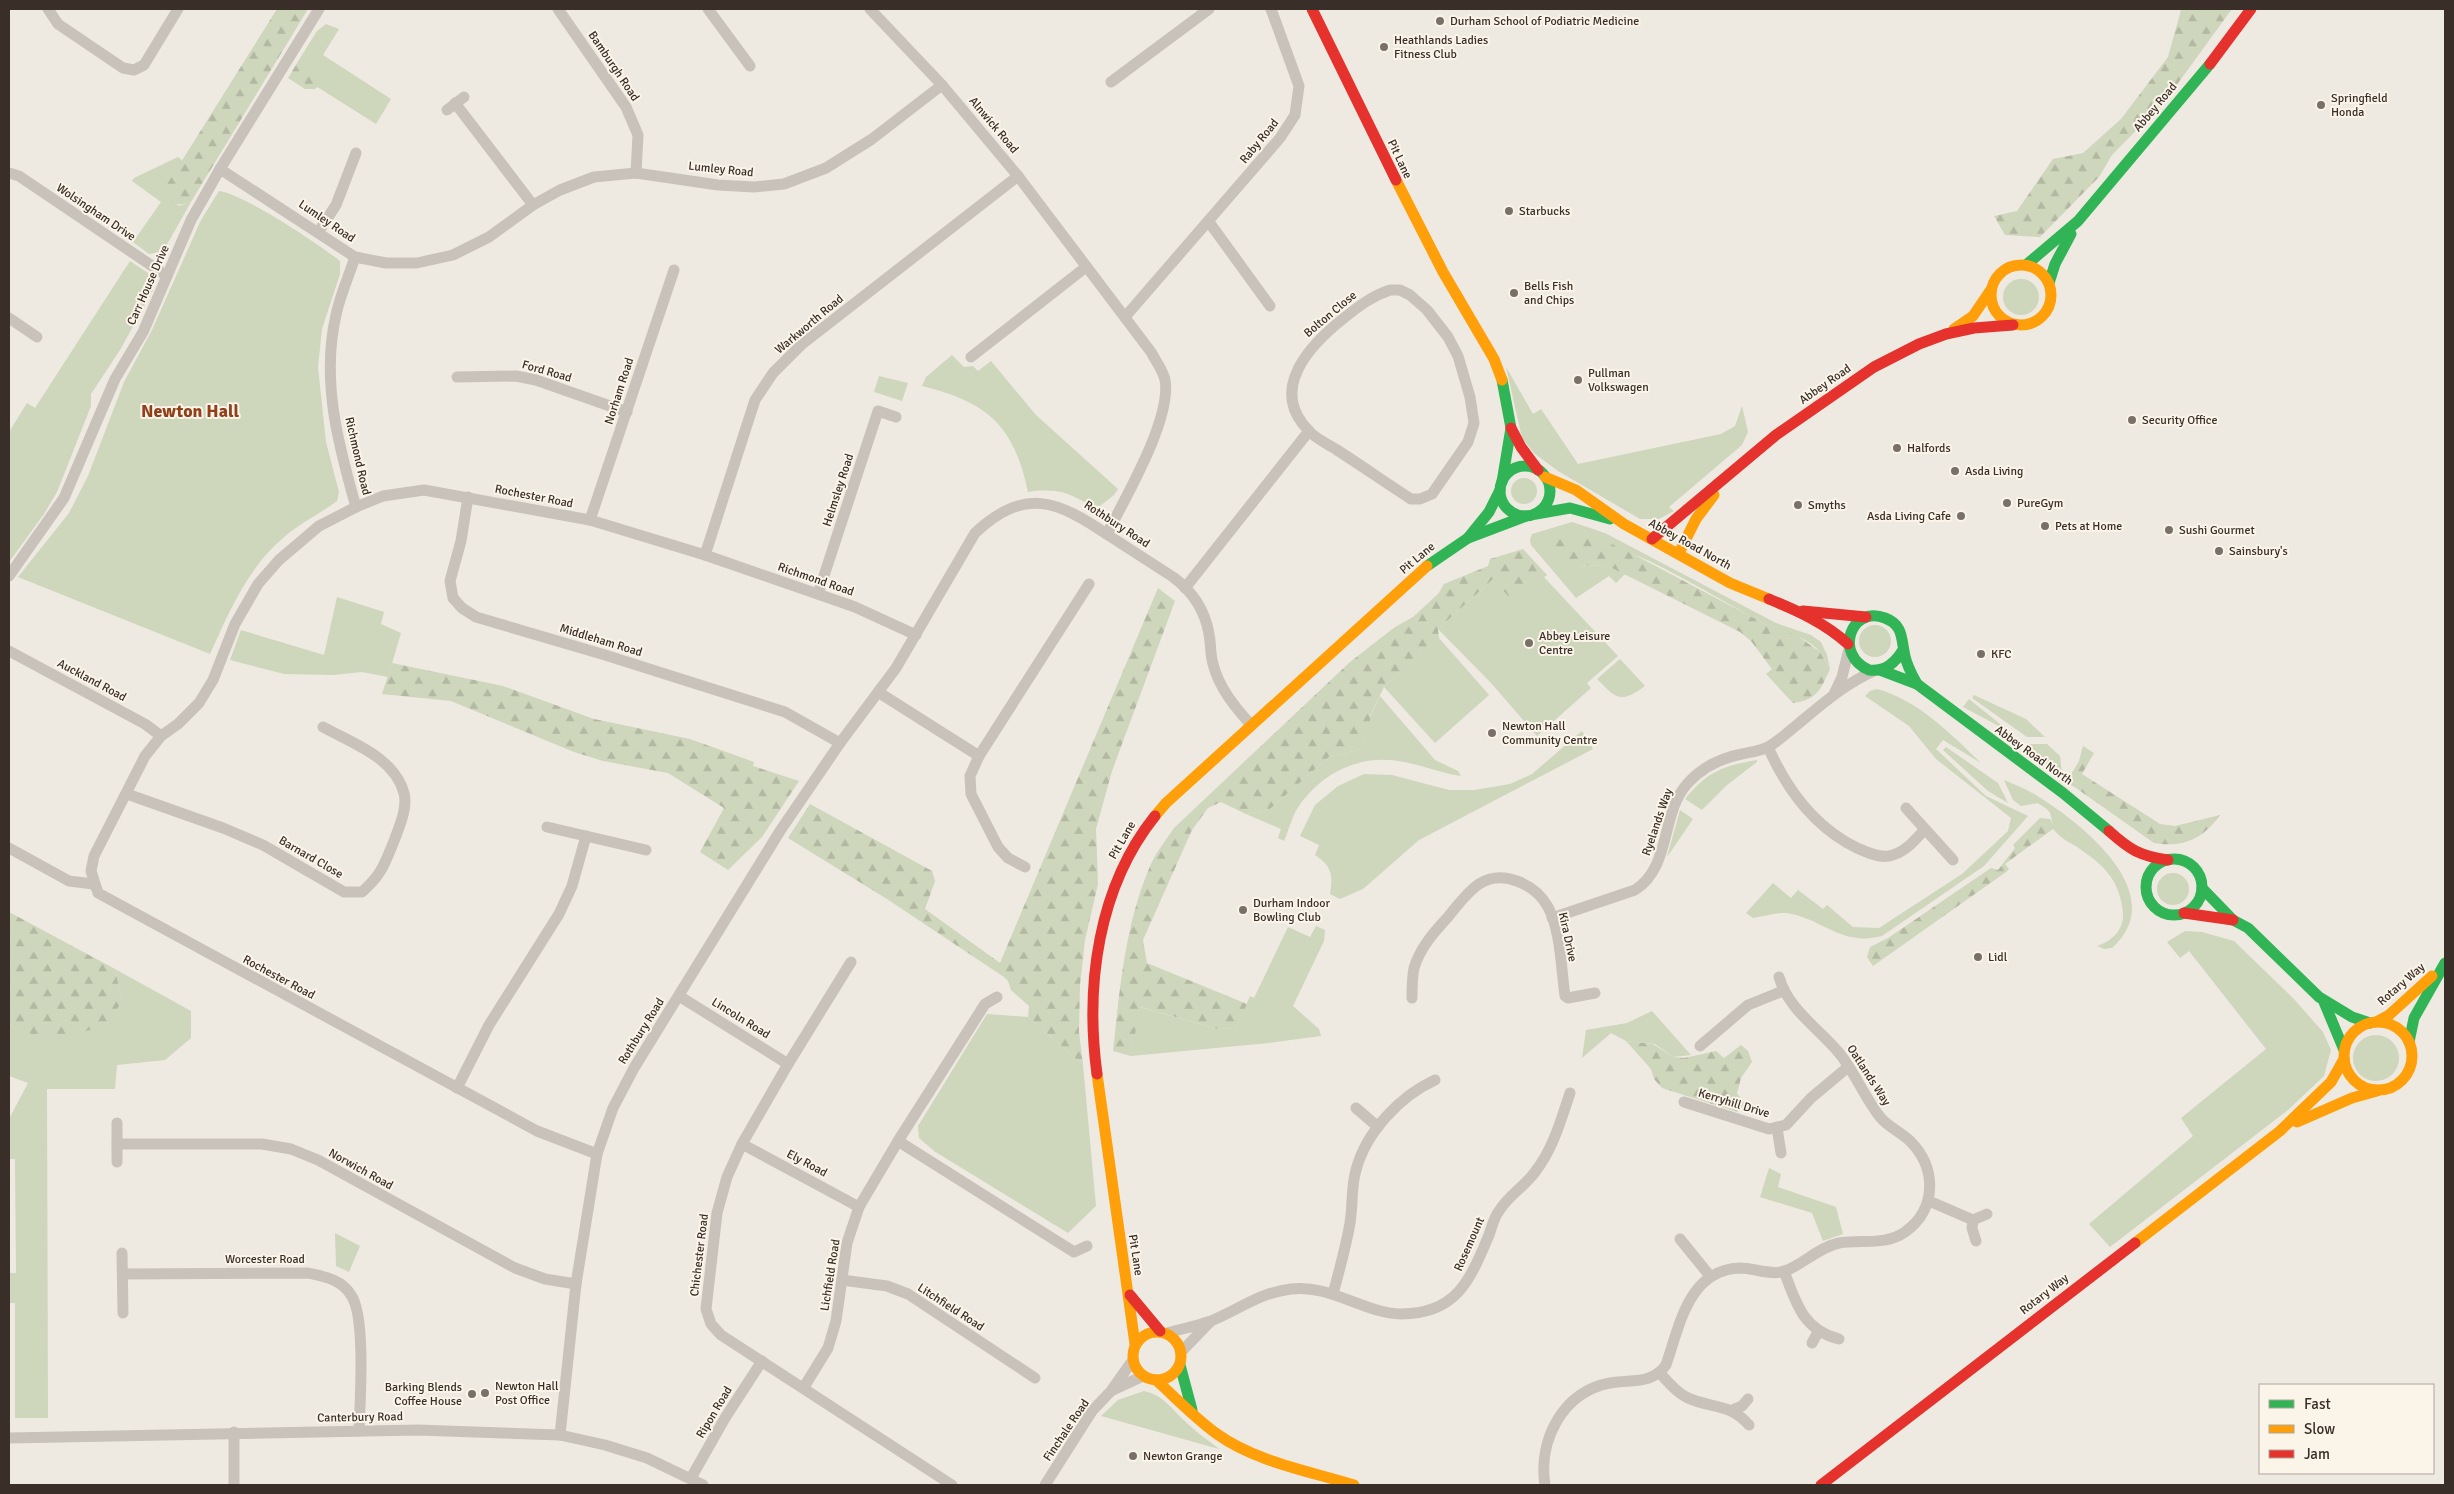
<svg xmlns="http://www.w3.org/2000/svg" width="2454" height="1494" font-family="Signika,sans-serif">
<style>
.green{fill:#ced6bb}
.forest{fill:url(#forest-firs)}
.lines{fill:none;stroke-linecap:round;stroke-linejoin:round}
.street{stroke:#c8c2bb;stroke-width:11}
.fast{stroke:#30b455;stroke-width:11}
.slow{stroke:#ff9f0a;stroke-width:11}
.jam{stroke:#e5322d;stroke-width:11}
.poi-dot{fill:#797069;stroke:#fbf4e9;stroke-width:2}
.labels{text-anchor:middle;stroke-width:4;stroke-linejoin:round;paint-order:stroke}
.poi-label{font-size:12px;fill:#3a2f28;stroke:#fbf4e9;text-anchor:start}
.street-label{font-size:12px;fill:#3a2f28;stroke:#fbf4e9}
.district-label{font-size:18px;font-weight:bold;fill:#903f1a;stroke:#fbf4e9}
</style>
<defs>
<pattern id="forest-firs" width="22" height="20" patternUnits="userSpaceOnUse" patternTransform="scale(1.25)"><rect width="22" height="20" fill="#ced6bb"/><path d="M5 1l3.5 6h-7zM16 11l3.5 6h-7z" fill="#b2b8a1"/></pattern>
</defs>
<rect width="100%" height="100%" fill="#eeeae2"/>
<g class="green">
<path d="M326 24 339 29 323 55 391 99 376 124 292 71 317 31Z"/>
<path d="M178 157 183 161 162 194 179 206 191 202 165 248 159 252 149 254 133 242 161 202 132 181 134 178Z"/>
<path d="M219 191C242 193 320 245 340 261V274L322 329 318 367 326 442 339 492 337 501C320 514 300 523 283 538 248 567 228 614 210 654L18 577 69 513 88 476 124 382 152 330 201 220Z"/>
<path d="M130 261 148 273 153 290 120 350 91 394V406L57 492 44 514 9 562V432L27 403 35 408Z"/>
<circle cx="2021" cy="297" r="18"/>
<path d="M952 355 964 367 973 366 978 371 991 361 1036 415 1118 489 1114 495 1100 506C1087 505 1077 497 1065 493 1054 490 1040 490 1028 492 1014 425 987 402 922 386L926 377Z"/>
<path d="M1506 367 1533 414 1541 409 1578 464 1721 434 1735 426 1742 406 1748 432 1742 445 1669 507 1674 511 1659 519H1640L1558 471 1535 454 1522 438Z"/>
<path d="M879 376 908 383 902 401 874 392Z"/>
<circle cx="1524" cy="491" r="13"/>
<path d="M1572 522 1605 533 1776 623 1811 635 1821 642 1827 655 1830 669C1827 664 1824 657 1820 652 1805 635 1782 632 1763 623 1699 589 1628 539 1555 533L1577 565 1608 566 1625 574 1616 583 1609 576 1576 598 1531 545 1530 540 1532 534Z"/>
<path d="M1527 559 1618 656 1587 683 1591 688 1537 736 1491 683 1438 629 1493 579Z"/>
<path d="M337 597 384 612 381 624 401 633 388 677 362 672 333 675 284 674 230 660 241 630 324 655Z"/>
<circle cx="1875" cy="641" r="16"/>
<path d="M1439 638 1489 695 1435 743 1384 687Z"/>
<path d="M1620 659 1645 686C1620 704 1617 699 1597 679Z"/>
<path d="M1877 689C1918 700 1951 734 1981 763L1943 740 1936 749 1986 796 2028 816 1984 866 1882 936C1843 946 1826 922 1792 914 1780 911 1765 916 1753 918L1746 913 1773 883 1791 898 1798 890 1823 909 1827 905 1853 927 1879 928 1962 874 2008 831 2011 818 1936 759 1909 726 1865 696 1870 691Z"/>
<path d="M1974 695 2026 719 2045 737H2027L1972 698Z"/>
<path d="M1380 696 1435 760 1458 771 1461 776C1440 773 1419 764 1398 761 1358 755 1322 773 1299 806 1292 815 1289 830 1284 841L1278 838 1281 829 1246 814 1269 810 1330 756 1359 750 1370 728V717Z"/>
<path d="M1969 699 2010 732 1963 707Z"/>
<path d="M1582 731 1593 749 1419 840 1363 889 1340 899 1330 894C1333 875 1332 866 1315 855L1319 845 1300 836 1315 805 1338 786 1364 774 1392 775 1449 790H1474L1510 784 1532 774Z"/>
<path d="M2026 744H2047L2060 756 2062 774 2078 784 2076 788 2059 778Z"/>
<path d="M1946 747 1998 783 2008 803 1988 791 1943 750Z"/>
<path d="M1757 760V762L1727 785 1702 810 1685 799C1708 771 1723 766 1757 760Z"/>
<path d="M2004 780C2016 785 2028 790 2039 797 2082 824 2172 894 2112 948L2104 949 2097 946C2112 941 2124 930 2123 913 2120 880 2104 865 2077 847 2071 843 2062 839 2058 834 2053 829 2052 820 2050 813 2048 809 2042 806 2038 803L2021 806 2013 800Z"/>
<path d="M1680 810 1693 819 1667 857Z"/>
<circle cx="2173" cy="889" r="16"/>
<path d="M1316 926 1325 930 1324 941 1293 1006 1319 1029 1321 1036 1269 1043 1131 1056 1139 1007 1218 1029 1236 1028 1250 996 1254 998 1288 927 1310 937Z"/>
<path d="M2185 931 2202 932 2234 941 2293 998 2323 1032 2331 1050 2324 1076 2288 1110 2110 1247 2089 1224 2193 1136 2181 1118 2266 1049 2189 951 2180 958 2167 942Z"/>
<path d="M115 969 191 1011V1038L165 1060 117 1065 115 1089H47L48 1418H15V1303H9V1273H16L15 1159H9V1119L28 1083 9 1076V1023L16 1030 122 1001Z"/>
<path d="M1652 1011 1691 1055 1673 1057 1655 1044 1626 1041 1611 1033 1582 1058 1586 1030 1627 1023Z"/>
<path d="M987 1014 1028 1017 1083 1065 1096 1206 1068 1233 934 1151 919 1138 918 1126Z"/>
<circle cx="2376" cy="1058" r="23"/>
<path d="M1769 1168 1781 1174 1778 1187 1836 1207 1843 1234 1823 1241 1812 1213 1760 1197Z"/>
<path d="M335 1233 360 1246 349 1272 336 1266Z"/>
<path d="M1144 1391C1164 1395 1173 1411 1188 1424 1197 1433 1208 1440 1219 1449L1101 1416 1118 1400Z"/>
</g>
<g class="forest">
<path d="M277 9H308L191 202C178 207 171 204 161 194Z"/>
<path d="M2183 9H2232L2165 101 2112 155 2099 177 2040 237 2005 235 1994 216 2017 211 2053 159 2083 153 2121 119 2168 57 2181 10Z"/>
<path d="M302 56 323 78V83L315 89H305L288 78Z"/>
<path d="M1554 533 1592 535 1631 553 1765 624 1798 636 1820 652 1830 669C1821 689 1817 700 1793 703L1766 674 1772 669 1751 641 1740 632 1608 566 1577 565 1557 558 1547 547Z"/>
<path d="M1523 549 1547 575 1522 597 1516 593 1509 597 1493 579 1438 629 1439 638 1384 687 1370 716V728L1359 750 1330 756 1269 810 1246 814 1221 802 1208 808 1192 830 1143 940 1147 963 1247 1004 1236 1028 1218 1029 1140 1007 1131 1056 1113 1051C1120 988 1125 923 1151 864 1157 851 1166 840 1174 828L1350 662 1395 627 1413 617 1438 594 1444 584 1488 566 1490 559Z"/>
<path d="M1158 588 1175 601 1112 771 1096 829 1098 884 1085 940 1080 985 1079 1032 1083 1065 1028 1017 1029 1006 1011 990 1008 981 1004 977 887 899 788 838 810 804 932 871 935 881 925 909 1000 963Z"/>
<path d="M392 663 503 686 594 719 690 739 754 762 753 766 799 781 762 837 728 870 700 852 724 808 668 773 603 761 574 752 451 701 382 694Z"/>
<path d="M2083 746 2094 753 2082 774 2160 824 2175 826 2220 815C2203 839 2183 848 2154 843L2076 788 2078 784 2069 778 2079 761Z"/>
<path d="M2040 818 2050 819 2058 834 2053 829 2005 864 2009 869 2006 872 1873 966 1867 957 1870 947 1888 938 1991 868 1998 870 2015 848 2013 845Z"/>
<path d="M9 912 115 969 122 1001 107 1024 58 1041 16 1030 9 1023Z"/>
<path d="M1626 1041 1653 1044 1673 1057 1684 1058 1716 1051 1724 1058 1741 1045 1748 1051 1752 1062 1741 1078 1737 1093 1745 1104 1737 1112 1662 1088 1654 1079 1651 1069Z"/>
</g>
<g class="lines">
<g class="street">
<path d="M48 9 58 24 123 68 134 70 144 65 178 9"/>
<path d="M558 9 626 107 638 135 636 173"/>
<path d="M708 9 750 66"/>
<path d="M870 9 942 85 1018 176 1151 352C1155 360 1163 370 1165 380 1172 419 1125 498 1107 534"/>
<path d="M1111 82 1209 9"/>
<path d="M455 103 533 205"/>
<path d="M447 110 464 97"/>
<path d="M220 169 355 257 386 263H417L453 255 489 237 533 205 560 190 594 177 636 173 718 185 754 187 784 184 826 168 872 139 942 85"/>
<path d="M9 173 19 176 167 276"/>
<path d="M1209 222 1270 306"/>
<path d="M319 231 336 205 356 153"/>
<path d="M355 257C349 276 340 295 336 315 321 380 338 444 356 507"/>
<path d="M1390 290H1400L1410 295 1427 310 1448 337 1458 356 1470 397 1474 423 1468 442 1432 494 1420 499H1411C1386 483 1362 466 1337 450 1328 444 1316 439 1309 431 1267 389 1311 344 1344 318 1359 306 1372 296 1390 290Z"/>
<path d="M1125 317 1280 138 1295 115 1299 86 1271 9"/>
<path d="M9 318 37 337"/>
<path d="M971 357 1086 267"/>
<path d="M457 377 516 376 536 380 627 412"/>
<path d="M468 497 461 541 450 581 453 598 462 608 476 617 605 655 785 712 840 743"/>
<path d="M590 520 674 270"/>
<path d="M705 555 755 400 773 373 801 345 1018 176"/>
<path d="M9 576 64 498 115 379 143 332 191 220 220 169 319 9"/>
<path d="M1185 588 1309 431"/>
<path d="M818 594 878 411 896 417"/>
<path d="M9 651 145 724 161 736"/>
<path d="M878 692 979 756"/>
<path d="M1834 694 1842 677 1849 649"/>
<path d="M1768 747C1787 790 1814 827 1857 848 1866 852 1879 858 1889 856 1905 853 1915 840 1925 829"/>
<path d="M127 794 223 828 263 845 344 892H362C382 874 384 865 394 841 399 827 408 808 404 793 394 757 352 743 323 727"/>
<path d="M1906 808 1953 860"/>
<path d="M547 827 646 850"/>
<path d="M9 848 69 881 93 884"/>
<path d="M1025 867 1008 858 998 847 971 794 970 776 979 756 1089 584"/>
<path d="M1552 918 1635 890C1672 866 1660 815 1687 784 1702 767 1721 758 1742 754 1751 752 1760 751 1768 747 1779 741 1788 732 1798 724 1822 704 1846 683 1876 670"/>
<path d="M851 962 788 1064 742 1144 727 1177 717 1213 706 1309 711 1324 721 1335 952 1485"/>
<path d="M679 996 788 1064"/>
<path d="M1412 998C1412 988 1412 978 1414 968 1420 948 1434 932 1448 917 1457 906 1467 892 1479 884 1503 869 1535 884 1548 907 1561 932 1561 968 1565 996L1568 998 1595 993"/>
<path d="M1700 1046 1748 1005 1783 991"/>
<path d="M457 1088 489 1025 559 914 572 886 586 836"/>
<path d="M1684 1102 1769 1129 1786 1125 1811 1098 1848 1067"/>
<path d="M1356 1108 1378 1127"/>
<path d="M117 1123V1162"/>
<path d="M1777 1128 1781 1153"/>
<path d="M898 1141 1074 1252 1087 1246"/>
<path d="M117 1144H262L291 1149 318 1160 515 1268 545 1279 576 1284"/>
<path d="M742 1144 859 1207"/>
<path d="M597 1154 537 1131 98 893 91 871 94 856 145 756 161 736 178 724 199 703 213 680 235 624 258 584 279 560 319 526 356 507 383 496 424 490 590 520 705 555 855 607 916 635"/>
<path d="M1929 1201 1973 1220 1972 1228 1976 1241"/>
<path d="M1973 1220 1987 1214"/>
<path d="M1680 1239 1710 1276"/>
<path d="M122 1253 123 1313"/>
<path d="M1784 1271C1796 1303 1803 1330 1839 1339"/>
<path d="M123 1274 308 1273C325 1277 341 1279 351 1295 366 1316 360 1402 359 1431"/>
<path d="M842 1280 887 1286 908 1294 1035 1378"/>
<path d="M1333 1294C1339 1271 1346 1247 1350 1223 1353 1205 1351 1187 1356 1170 1366 1132 1400 1096 1435 1080"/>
<path d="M1167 1333C1181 1329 1197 1326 1211 1321 1240 1309 1259 1293 1291 1289 1330 1284 1363 1313 1401 1314 1457 1314 1470 1280 1489 1235 1492 1227 1494 1217 1499 1211 1508 1196 1525 1186 1535 1172 1553 1149 1561 1120 1570 1093"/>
<path d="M1812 1343 1818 1332"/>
<path d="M1181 1352 1210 1322"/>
<path d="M1660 1373C1668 1382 1675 1391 1686 1397 1710 1409 1729 1402 1749 1425"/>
<path d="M804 1387 828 1348 836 1321 847 1243 859 1207 898 1141 985 1004 997 997"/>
<path d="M1113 1390 1143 1376"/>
<path d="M1732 1410 1742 1406 1748 1399"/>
<path d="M234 1432V1485"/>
<path d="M560 1435 576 1284 597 1154 613 1108 634 1068 780 831 840 743 896 668 975 533C1025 486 1058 501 1108 535 1130 549 1151 563 1173 577 1192 591 1205 610 1209 634 1211 643 1210 654 1213 664 1219 688 1235 707 1251 725"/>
<path d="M9 1438 418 1430 560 1435 605 1445 647 1458 703 1485"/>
<path d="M691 1478 725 1418 762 1361"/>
<path d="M1045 1485 1092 1411 1111 1391 1133 1360"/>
<path d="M1545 1485C1538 1441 1562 1392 1610 1383 1632 1379 1651 1385 1666 1365 1680 1325 1688 1270 1740 1268 1754 1268 1772 1276 1785 1271 1804 1264 1819 1247 1839 1243 1862 1239 1885 1246 1905 1232 1937 1209 1937 1168 1910 1141 1901 1132 1888 1127 1880 1117 1865 1098 1855 1073 1840 1054 1819 1028 1789 1011 1779 977"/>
</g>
<g class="fast">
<path d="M2026 265 2078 221 2210 64"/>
<path d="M2049 283 2055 264 2071 234"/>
<circle cx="1525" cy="491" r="25"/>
<path d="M1502 482 1511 428 1502 380"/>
<path d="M1536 514 1570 508 1610 519"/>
<path d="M1468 538 1489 512 1500 490"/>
<path d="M1427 566 1468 538 1526 516"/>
<path d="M1903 650C1895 663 1885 672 1869 670 1834 655 1850 605 1885 618 1904 625 1901 640 1905 656 1907 666 1912 675 1917 684"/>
<path d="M1880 670 1917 684 2063 793 2109 831"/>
<circle cx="2174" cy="887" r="28"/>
<path d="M2202 888 2233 920 2248 928 2319 997 2352 1017 2370 1023"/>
<path d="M2324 1002 2344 1050"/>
<path d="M2409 1042 2414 1018 2445 963"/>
<path d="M1180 1365 1192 1410"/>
</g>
<g class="slow">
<path d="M1396 180 1443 272 1494 359 1502 380"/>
<circle cx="2021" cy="295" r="30"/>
<path d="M1954 329 1973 316 1990 291"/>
<path d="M1545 477 1576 490 1624 524 1730 583 1769 599"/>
<path d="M1679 553 1696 519 1714 495"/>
<path d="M1155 816 1166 803 1427 566"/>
<path d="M2376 1022 2389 1015 2432 976"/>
<circle cx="2378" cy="1056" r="34"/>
<path d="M1097 1074 1135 1344"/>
<path d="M2297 1122 2352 1098 2377 1091"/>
<path d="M2135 1243 2280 1131 2331 1082 2344 1059"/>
<circle cx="1157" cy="1356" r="24"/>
<path d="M1156 1380C1176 1398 1195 1418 1217 1434 1256 1462 1309 1471 1354 1485"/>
</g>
<g class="jam">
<path d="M1312 9 1396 180"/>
<path d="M2210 64 2251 9"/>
<path d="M1511 428 1521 447 1538 470"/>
<path d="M1652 539 1776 435 1874 367 1919 344 1946 334 1974 328 2013 325"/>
<path d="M1769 599C1798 611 1825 623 1848 644"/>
<path d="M1803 611 1866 617"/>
<path d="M2109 831C2130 850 2140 856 2168 860"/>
<path d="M2184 913 2233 920"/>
<path d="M1097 1074C1085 985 1098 887 1155 816"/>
<path d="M1130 1295 1160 1331"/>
<path d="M1821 1485 2135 1243"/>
</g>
</g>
<g class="poi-dot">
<circle cx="1440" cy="21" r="5"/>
<circle cx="1384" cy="47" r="5"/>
<circle cx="2321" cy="105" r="5"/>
<circle cx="1509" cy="211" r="5"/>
<circle cx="1514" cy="293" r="5"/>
<circle cx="1578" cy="380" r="5"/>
<circle cx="2132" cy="420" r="5"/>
<circle cx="1897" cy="448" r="5"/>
<circle cx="1955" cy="471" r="5"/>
<circle cx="2007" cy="503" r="5"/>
<circle cx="1798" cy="505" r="5"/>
<circle cx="1961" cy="516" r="5"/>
<circle cx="2045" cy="526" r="5"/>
<circle cx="2169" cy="530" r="5"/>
<circle cx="2219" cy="551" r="5"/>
<circle cx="1529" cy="643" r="5"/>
<circle cx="1981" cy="654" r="5"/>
<circle cx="1492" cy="733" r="5"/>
<circle cx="1243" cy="910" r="5"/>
<circle cx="1978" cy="957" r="5"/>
<circle cx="485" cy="1393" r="5"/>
<circle cx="472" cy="1394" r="5"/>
<circle cx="1133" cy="1456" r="5"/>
</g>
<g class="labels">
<g class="poi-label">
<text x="1450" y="25">Durham School of Podiatric Medicine</text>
<text x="1394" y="44">Heathlands Ladies<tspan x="1394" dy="14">Fitness Club</tspan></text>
<text x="2331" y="102">Springfield<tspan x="2331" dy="14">Honda</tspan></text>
<text x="1519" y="215">Starbucks</text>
<text x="1524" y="290">Bells Fish<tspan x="1524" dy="14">and Chips</tspan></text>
<text x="1588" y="377">Pullman<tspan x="1588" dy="14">Volkswagen</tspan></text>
<text x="2142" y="424">Security Office</text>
<text x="1907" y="452">Halfords</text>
<text x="1965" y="475">Asda Living</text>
<text x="2017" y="507">PureGym</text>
<text x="1808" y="509">Smyths</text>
<text x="1951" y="520" text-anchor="end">Asda Living Cafe</text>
<text x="2055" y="530">Pets at Home</text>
<text x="2179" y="534">Sushi Gourmet</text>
<text x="2229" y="555">Sainsbury's</text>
<text x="1539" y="640">Abbey Leisure<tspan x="1539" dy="14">Centre</tspan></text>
<text x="1991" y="658">KFC</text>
<text x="1502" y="730">Newton Hall<tspan x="1502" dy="14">Community Centre</tspan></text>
<text x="1253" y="907">Durham Indoor<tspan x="1253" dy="14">Bowling Club</tspan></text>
<text x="1988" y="961">Lidl</text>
<text x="495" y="1390">Newton Hall<tspan x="495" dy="14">Post Office</tspan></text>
<text x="462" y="1391" text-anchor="end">Barking Blends<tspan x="462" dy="14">Coffee House</tspan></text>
<text x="1143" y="1460">Newton Grange</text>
</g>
<g class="street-label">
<text transform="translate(614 66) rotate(56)" y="4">Bamburgh Road</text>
<text transform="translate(2155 107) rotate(-50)" y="4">Abbey Road</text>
<text transform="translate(994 125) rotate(50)" y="4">Alnwick Road</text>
<text transform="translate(1259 141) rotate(-51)" y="4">Raby Road</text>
<text transform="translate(1400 159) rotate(65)" y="4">Pit Lane</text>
<text transform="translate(721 169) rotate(6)" y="4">Lumley Road</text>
<text transform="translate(96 212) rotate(34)" y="4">Wolsingham Drive</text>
<text transform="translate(327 221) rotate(34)" y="4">Lumley Road</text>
<text transform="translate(148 285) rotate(-66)" y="4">Carr House Drive</text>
<text transform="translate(1330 314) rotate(-40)" y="4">Bolton Close</text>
<text transform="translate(809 324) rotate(-40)" y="4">Warkworth Road</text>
<text transform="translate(547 371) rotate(16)" y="4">Ford Road</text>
<text transform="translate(1825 384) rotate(-35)" y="4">Abbey Road</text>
<text transform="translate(619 391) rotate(-72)" y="4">Norham Road</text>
<text transform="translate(358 456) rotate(77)" y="4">Richmond Road</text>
<text transform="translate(838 490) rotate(-72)" y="4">Helmsley Road</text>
<text transform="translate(534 496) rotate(11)" y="4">Rochester Road</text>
<text transform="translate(1117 524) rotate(33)" y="4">Rothbury Road</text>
<text transform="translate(1690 544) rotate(29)" y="4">Abbey Road North</text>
<text transform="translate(1417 558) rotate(-40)" y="4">Pit Lane</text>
<text transform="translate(816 579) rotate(19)" y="4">Richmond Road</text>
<text transform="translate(601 640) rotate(17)" y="4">Middleham Road</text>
<text transform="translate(92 680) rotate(28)" y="4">Auckland Road</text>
<text transform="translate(2034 755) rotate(36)" y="4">Abbey Road North</text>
<text transform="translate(1657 822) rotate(-71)" y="4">Ryelands Way</text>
<text transform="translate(1122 840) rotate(-60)" y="4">Pit Lane</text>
<text transform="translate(311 857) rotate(30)" y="4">Barnard Close</text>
<text transform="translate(1568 937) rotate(78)" y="4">Kira Drive</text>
<text transform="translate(279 977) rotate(28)" y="4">Rochester Road</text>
<text transform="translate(2401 984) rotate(-41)" y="4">Rotary Way</text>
<text transform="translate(741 1018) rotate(32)" y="4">Lincoln Road</text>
<text transform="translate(641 1031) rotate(-58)" y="4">Rothbury Road</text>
<text transform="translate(1869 1075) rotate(57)" y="4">Oatlands Way</text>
<text transform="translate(1734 1103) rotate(17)" y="4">Kerryhill Drive</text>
<text transform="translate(807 1163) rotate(28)" y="4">Ely Road</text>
<text transform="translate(361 1169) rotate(29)" y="4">Norwich Road</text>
<text transform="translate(1469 1244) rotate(-66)" y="4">Rosemount</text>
<text transform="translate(699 1255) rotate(-83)" y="4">Chichester Road</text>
<text transform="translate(1136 1255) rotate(81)" y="4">Pit Lane</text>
<text x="265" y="1263">Worcester Road</text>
<text transform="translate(830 1275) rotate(-81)" y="4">Lichfield Road</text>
<text transform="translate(2044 1294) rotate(-38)" y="4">Rotary Way</text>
<text transform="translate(951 1307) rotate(33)" y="4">Litchfield Road</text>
<text transform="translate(714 1412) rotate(-59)" y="4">Ripon Road</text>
<text transform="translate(360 1417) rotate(-1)" y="4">Canterbury Road</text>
<text transform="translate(1066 1430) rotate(-56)" y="4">Finchale Road</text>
</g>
<g class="district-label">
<text x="190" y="417">Newton Hall</text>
</g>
</g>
<rect width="2454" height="1494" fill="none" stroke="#3a2f28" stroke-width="20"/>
<rect x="2259" y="1384" width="175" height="90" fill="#fbf4e9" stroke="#aea59c"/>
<rect x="2269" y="1400" width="25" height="8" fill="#30b455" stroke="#aea59c"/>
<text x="2304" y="1409" font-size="15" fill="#3a2f28">Fast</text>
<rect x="2269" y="1425" width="25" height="8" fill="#ff9f0a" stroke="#aea59c"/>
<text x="2304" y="1434" font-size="15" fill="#3a2f28">Slow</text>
<rect x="2269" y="1450" width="25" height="8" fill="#e5322d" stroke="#aea59c"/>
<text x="2304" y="1459" font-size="15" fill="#3a2f28">Jam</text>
</svg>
